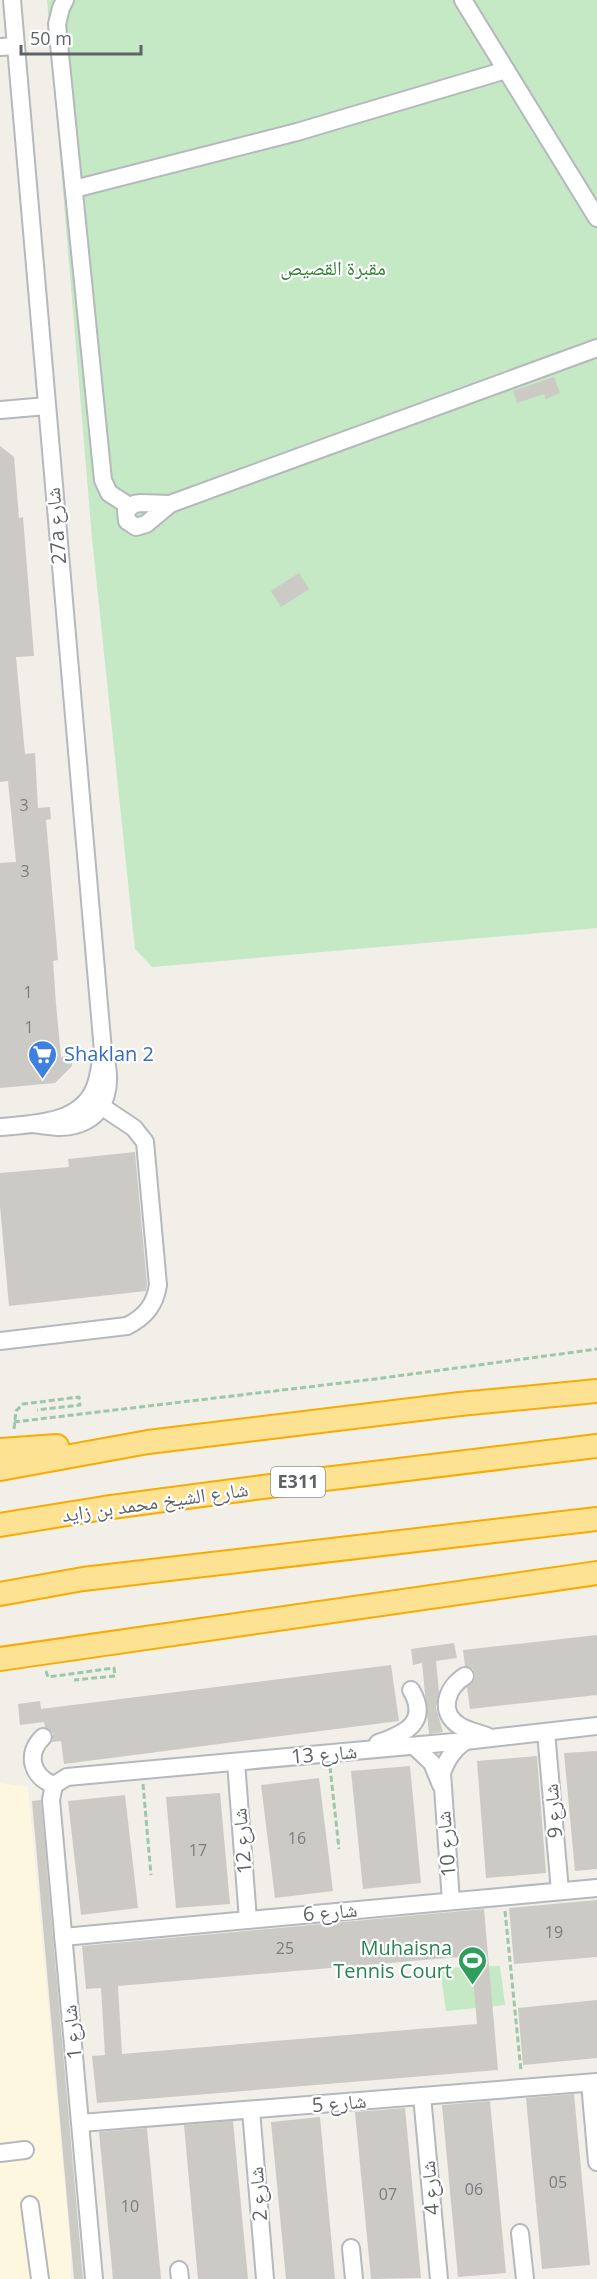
<svg xmlns="http://www.w3.org/2000/svg" width="597" height="2279" font-family="'Open Sans','Noto Naskh Arabic',sans-serif">
<style>
.commercial{fill:#fef7e0}
.green{fill:#c5e8c5}
.building{fill:#cccac5;fill-rule:evenodd}
.lines{fill:none;stroke-linecap:round;stroke-linejoin:round}
.minor-casing{stroke:#b5b8bc;stroke-width:20}
.highway-casing{stroke:#f9ab00;stroke-width:26}
.path{stroke:#9cc7a9;stroke-width:3;stroke-dasharray:6 3;stroke-linecap:butt}
.minor{stroke:#fff;stroke-width:16}
.highway{stroke:#fde293;stroke-width:22}
.labels{text-anchor:middle;stroke-width:4.5;stroke-linejoin:round;paint-order:stroke}
.number-label{font-size:16px;fill:#7a7d7f}
.shield{fill:#fff;stroke:#8f9295;stroke-width:1.5}
.shield-label{font-size:18px;font-weight:bold;fill:#5f6368}
.park-label{font-size:20px;fill:#348238;stroke:#fff}
.street-label{font-size:20px;fill:#5f6368;stroke:#fff}
.shop-label{font-size:20px;fill:#366cbe;stroke:#fff;text-anchor:start}
.leisure-label{font-size:20px;fill:#27864d;stroke:#fff;text-anchor:end}
</style>
<rect width="100%" height="100%" fill="#f1efe8"/>
<path class="commercial" d="M0 1783 28 1787 71 2252V2279H0Z"/>
<g class="green">
<path d="M47 0H597V928L152 967 135 949 92 538Z"/>
<path d="M500 1966 505 2005 446 2011 440 1968Z"/>
</g>
<g class="building">
<path d="M554 377 560 393 546 399 544 394 517 403 513 391Z"/>
<path d="M0 446 14 457 19 518 23 517 34 656 16 657 25 754 35 753 38 808 50 807 51 819 46 820 58 960 53 961 56 1004 61 1057 71 1055 72 1066 55 1083 0 1088V863L16 862 8 781 0 782Z"/>
<path d="M299 573 309 589 281 607 271 591Z"/>
<path d="M135 1152 147 1284 146 1291 9 1306 0 1206V1173L69 1167 68 1159Z"/>
<path d="M597 1635V1695L470 1709 467 1687 474 1681 475 1675 473 1669 465 1666 463 1650Z"/>
<path d="M454 1643 457 1658 436 1661 439 1692 436 1708 443 1732 429 1734 422 1663 413 1665 411 1649Z"/>
<path d="M391 1665 399 1721 64 1764 61 1741 52 1742 53 1733 45 1727 44 1722 20 1725 18 1704 40 1701 41 1709Z"/>
<path d="M597 1751V1869L575 1871 564 1753Z"/>
<path d="M537 1756 546 1873 486 1878 477 1761Z"/>
<path d="M410 1766 421 1883 363 1889 351 1771Z"/>
<path d="M319 1778 333 1891 275 1898 261 1785Z"/>
<path d="M220 1793 230 1904 176 1908 166 1797Z"/>
<path d="M125 1795 138 1908 81 1915 68 1801Z"/>
<path d="M41 1800 53 1937 83 2279H74L32 1801Z"/>
<path d="M597 1900V1957L514 1964 509 1908Z"/>
<path d="M484 1909 498 2070 97 2103 92 2056 105 2055 101 1988 86 1989 82 1946ZM471 1956 477 2024 122 2054 118 1986Z"/>
<path d="M597 2000V2058L523 2065 518 2008Z"/>
<path d="M574 2094 590 2265 542 2269 526 2098Z"/>
<path d="M490 2101 506 2273 458 2277 442 2105Z"/>
<path d="M405 2108 421 2278 371 2279 355 2112Z"/>
<path d="M320 2117 335 2279H286L271 2122Z"/>
<path d="M233 2121 248 2279H198L184 2125Z"/>
<path d="M147 2128 161 2279H113L99 2132Z"/>
</g>
<g class="lines">
<defs>
<g id="minor">
<path d="M12 0 103 1051C113 1079 110 1116 75 1125 62 1129 47 1126 33 1124"/>
<path d="M65 0 61 8 57 24 103 480 109 493 129 506"/>
<path d="M463 0 597 218"/>
<path d="M0 47 16 46"/>
<path d="M74 189 297 132 506 70"/>
<path d="M0 410 47 406"/>
<path d="M141 503 170 504 146 524 136 527 127 521 126 511 134 504Z"/>
<path d="M170 504 597 348"/>
<path d="M0 1127C33 1124 81 1124 95 1087 99 1077 100 1065 102 1055"/>
<path d="M0 1341 127 1326C145 1317 155 1305 158 1285L145 1142 134 1128 101 1106"/>
<path d="M465 1676C446 1688 438 1713 460 1726 468 1731 479 1733 487 1736"/>
<path d="M546 1732 560 1891"/>
<path d="M43 1737C25 1754 32 1777 54 1785"/>
<path d="M378 1743C405 1734 430 1722 411 1690"/>
<path d="M414 1746 432 1763 441 1785"/>
<path d="M236 1762 248 1920"/>
<path d="M54 1785 67 1777 465 1741 597 1726"/>
<path d="M54 1785 51 1800 94 2279"/>
<path d="M451 1901 442 1773C447 1759 453 1750 465 1741"/>
<path d="M63 1937 597 1888"/>
<path d="M590 2083 597 2162"/>
<path d="M422 2096 439 2279"/>
<path d="M251 2110 265 2279"/>
<path d="M81 2123 597 2082"/>
<path d="M0 2153 25 2150"/>
<path d="M30 2205 40 2279"/>
<path d="M520 2233 525 2279"/>
<path d="M351 2248 354 2279"/>
<path d="M179 2270 180 2279"/>
</g>
<g id="highway">
<path d="M0 1450 57 1446"/>
<path d="M0 1469 148 1442 460 1404 597 1391"/>
<path d="M0 1525 104 1508 308 1481 597 1446"/>
<path d="M0 1594 83 1579 597 1519"/>
<path d="M0 1659 597 1573"/>
</g>
</defs>
<use href="#minor" class="minor-casing"/>
<use href="#highway" class="highway-casing"/>
<g class="path">
<path d="M14 1422 375 1379 597 1349"/>
<path d="M14 1429 16 1411 23 1404 79 1397 80 1405 37 1410"/>
<path d="M46 1671 48 1677 114 1668 115 1676 74 1680"/>
<path d="M330 1767 339 1849"/>
<path d="M143 1784 151 1875"/>
<path d="M505 1911 521 2071"/>
</g>
<use href="#minor" class="minor"/>
<use href="#highway" class="highway"/>
</g>
<defs>
<symbol id="supermarket-pin" viewBox="-11 -11 22 30"><path d="M0 17L-7.5 6A9.5 9.5 0 1 1 7.5 6Z" fill="#3f7fe0" stroke="#fff"/><path d="M-6-5.5h2.5l.6 2H6L4.5 2H-2.5L-4.4-4H-6ZM-1.5 3.2a1.3 1.3 0 1 0 .1 0ZM3 3.2a1.3 1.3 0 1 0 .1 0Z" fill="#fff"/></symbol>
<symbol id="stadium-pin" viewBox="-11 -11 22 30"><path d="M0 17L-7.5 6A9.5 9.5 0 1 1 7.5 6Z" fill="#2e9e5b" stroke="#fff"/><path d="M0-5a6.5 5 0 1 0 0 10a6.5 5 0 1 0 0-10ZM-3.5-1.8h7v3.6h-7Z" fill="#fff"/></symbol>
</defs>
<g fill-rule="evenodd">
<use href="#supermarket-pin" x="26" y="1038" width="33" height="45"/>
<use href="#stadium-pin" x="456" y="1944" width="33" height="45"/>
</g>
<g class="labels">
<g class="number-label">
<text x="24" y="811">3</text>
<text x="25" y="877">3</text>
<text x="28" y="998">1</text>
<text x="29" y="1033">1</text>
<text x="297" y="1844">16</text>
<text x="198" y="1856">17</text>
<text x="554" y="1938">19</text>
<text x="285" y="1954">25</text>
<text x="558" y="2188">05</text>
<text x="474" y="2195">06</text>
<text x="388" y="2200">07</text>
<text x="130" y="2212">10</text>
</g>
<rect class="shield" x="271" y="1467" width="54" height="30" rx="4.5"/>
<g class="shield-label">
<text x="298" y="1488">E311</text>
</g>
<g class="park-label">
<text x="333" y="275">مقبرة القصيص</text>
</g>
<g class="street-label">
<text transform="translate(56 526) rotate(-95)" y="7">27a شارع</text>
<text transform="translate(155 1502) rotate(-8)" y="7">شارع الشيخ محمد بن زايد</text>
<text transform="translate(324 1754) rotate(-5)" y="7">شارع 13</text>
<text transform="translate(553 1811) rotate(-95)" y="7">شارع 9</text>
<text transform="translate(242 1841) rotate(-95)" y="7">شارع 12</text>
<text transform="translate(446 1844) rotate(-95)" y="7">شارع 10</text>
<text transform="translate(330 1912) rotate(-5)" y="7">شارع 6</text>
<text transform="translate(72 2032) rotate(-96)" y="7">شارع 1</text>
<text transform="translate(339 2103) rotate(-5)" y="7">شارع 5</text>
<text transform="translate(430 2188) rotate(-95)" y="7">شارع 4</text>
<text transform="translate(258 2194) rotate(-95)" y="7">شارع 2</text>
</g>
<g class="shop-label">
<text x="64" y="1061">Shaklan 2</text>
</g>
<g class="leisure-label">
<text x="452" y="1955">Muhaisna<tspan x="452" dy="23">Tennis Court</tspan></text>
</g>
</g>
<path d="M21 45v9h120v-9" fill="none" stroke="#5f6368" stroke-width="3"/>
<text x="30" y="45" font-size="18" fill="#5f6368" stroke="#ffffff" stroke-width="4.5" paint-order="stroke">50 m</text>
</svg>
